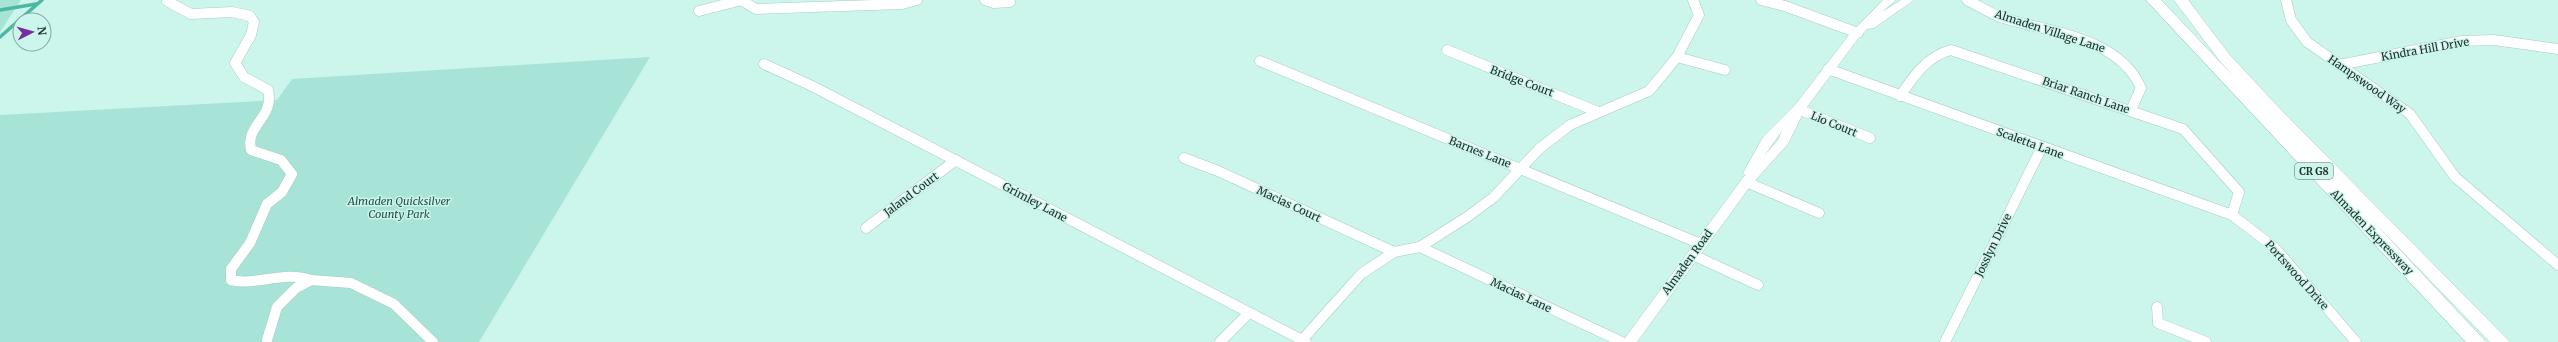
<svg xmlns="http://www.w3.org/2000/svg" width="2558" height="342" font-family="Merriweather,serif">
<style>
.green{fill:#a7e4d7}
.lines{fill:none;stroke-linecap:round;stroke-linejoin:round}
.stream{stroke:#4bb8a5;stroke-width:3.5}
.minor-casing{stroke:#a5cdc3;stroke-width:11}
.tertiary-casing{stroke:#a5cdc3;stroke-width:1}
.primary-casing{stroke:#a5cdc3;stroke-width:1}
.minor{stroke:#fff;stroke-width:10}
.tertiary{fill:#fff;fill-rule:evenodd}
.primary{fill:#fff;fill-rule:evenodd}
.labels{text-anchor:middle;stroke-width:3;stroke-linejoin:round;paint-order:stroke}
.shield{fill:#ccf5ec;stroke:#546b66;stroke-width:1}
.shield-label{font-size:10px;font-weight:bold;fill:#20302c}
.street-label{font-size:11px;fill:#20302c;stroke:#ccf5ec}
.park-label{font-size:11px;font-style:italic;fill:#225148;stroke:#ccf5ec}
</style>
<rect width="100%" height="100%" fill="#ccf5ec"/>
<g class="green">
<path d="M0 0H21L0 32Z"/>
<path d="M650 57 479 342H0V115L277 100 292 79Z"/>
</g>
<g class="lines">
<g class="stream">
<path d="M0 10 36 4"/>
<path d="M0 37 42 0"/>
</g>
<defs>
<g id="minor">
<path d="M741 0 756 9 902 4 917 0"/>
<path d="M985 0 994 3 1010 2"/>
<path d="M1761 0 1785 6 1858 33"/>
<path d="M1967 0C1979 6 1991 14 2003 18 2049 32 2119 37 2141 88L2131 110"/>
<path d="M2286 0 2291 20 2307 42 2410 114 2455 177 2558 265"/>
<path d="M167 1 191 14 232 12 250 16 254 22 251 35 235 63 244 77 268 90C275 118 245 124 251 150L281 160 292 174 282 192 267 204 250 243 231 269V280C258 286 284 270 311 280"/>
<path d="M699 11 742 0"/>
<path d="M1447 50 1598 112"/>
<path d="M1677 57 1725 70"/>
<path d="M1260 61 1701 244"/>
<path d="M764 64 812 86 1306 342"/>
<path d="M2339 65 2462 41 2494 40 2558 49"/>
<path d="M1828 69 2232 215 2275 248 2356 342"/>
<path d="M1900 96C1913 77 1927 56 1951 50L2183 129 2239 192 2232 215"/>
<path d="M1798 109 1870 138"/>
<path d="M1184 158 1218 171 1394 252"/>
<path d="M1746 182 1819 213"/>
<path d="M866 228 956 160"/>
<path d="M1420 247 1622 342"/>
<path d="M1693 255 1758 285"/>
<path d="M2157 307 2158 323 2206 342"/>
<path d="M267 340 277 307 296 288 311 280 351 283 394 304 433 342"/>
<path d="M1302 340 1361 274 1394 252 1420 247 1467 217 1494 197 1540 148 1570 125 1649 91 1677 57 1699 15 1693 0"/>
<path d="M1220 342 1248 314"/>
<path d="M1945 342 2042 147"/>
</g>
<path id="tertiary" d="M1883 0H1896L1882 12 1901 0H1914L1874 28 1867 29 1857 40 1804 111 1788 144 1751 185 1637 342H1622L1745 175 1743 173 1763 137 1795 105 1849 35ZM1782 131 1778 140 1764 156Z"/>
<path id="primary" d="M2146 0H2161L2235 78 2219 60 2174 0H2188L2229 54 2281 110 2510 342H2490L2368 216 2486 342H2466Z"/>
</defs>
<use href="#minor" class="minor-casing"/>
<use href="#tertiary" class="tertiary-casing"/>
<use href="#primary" class="primary-casing"/>
<use href="#minor" class="minor"/>
<use href="#tertiary" class="tertiary"/>
<use href="#primary" class="primary"/>
</g>
<g class="labels">
<rect class="shield" x="2295" y="163" width="38" height="16" rx="3"/>
<g class="shield-label">
<text x="2314" y="175">CR G8</text>
</g>
<g class="street-label">
<text transform="translate(2050 31) rotate(18)" y="4">Almaden Village Lane</text>
<text transform="translate(2425 49) rotate(-10)" y="4">Kindra Hill Drive</text>
<text transform="translate(1522 81) rotate(21)" y="4">Bridge Court</text>
<text transform="translate(2367 84) rotate(35)" y="4">Hampswood Way</text>
<text transform="translate(2086 95) rotate(19)" y="4">Briar Ranch Lane</text>
<text transform="translate(1834 124) rotate(22)" y="4">Lio Court</text>
<text transform="translate(2030 143) rotate(20)" y="4">Scaletta Lane</text>
<text transform="translate(1480 152) rotate(22)" y="4">Barnes Lane</text>
<text transform="translate(911 194) rotate(-37)" y="4">Jaland Court</text>
<text transform="translate(1035 202) rotate(28)" y="4">Grimley Lane</text>
<text transform="translate(1289 204) rotate(25)" y="4">Macias Court</text>
<text transform="translate(2372 232) rotate(46)" y="4">Almaden Expressway</text>
<text transform="translate(1993 245) rotate(-64)" y="4">Josslyn Drive</text>
<text transform="translate(1687 262) rotate(-54)" y="4">Almaden Road</text>
<text transform="translate(2297 275) rotate(48)" y="4">Portswood Drive</text>
<text transform="translate(1521 295) rotate(25)" y="4">Macias Lane</text>
</g>
<g class="park-label">
<text x="399" y="205">Almaden Quicksilver<tspan x="399" dy="13">County Park</tspan></text>
</g>
</g>
<g transform="translate(32 32) rotate(84)"><circle r="19" fill="#ccf5ec" stroke="#87a69f"/>
<path d="M0-3L7 15L0 10L-7 15Z" fill="#742ea1"/>
<text y="-6" font-size="11" font-weight="bold" text-anchor="middle" fill="#20302c">N</text>
</g>
</svg>
